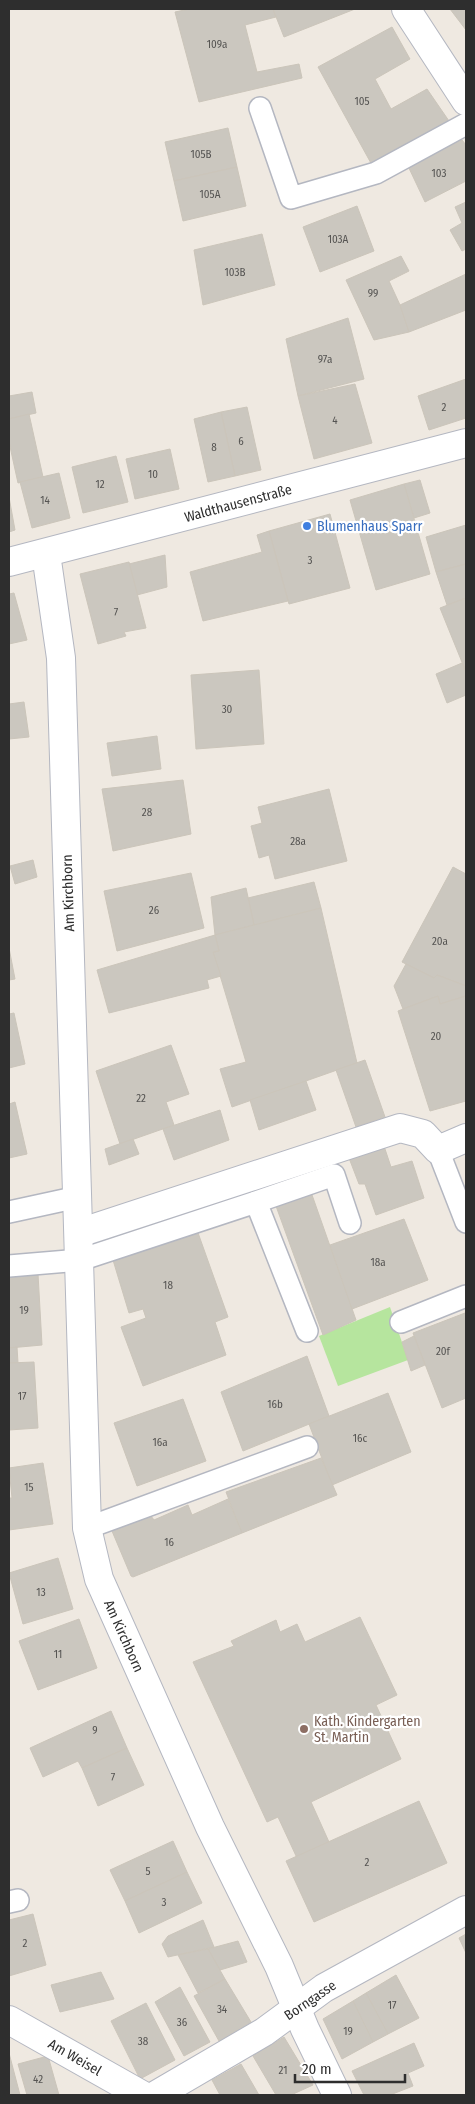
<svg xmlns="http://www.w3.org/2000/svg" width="475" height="2104" font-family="'Fira Sans Condensed',sans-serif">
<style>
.green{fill:#b6e59e}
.building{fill:#cbc7bf;stroke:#cbc5ba}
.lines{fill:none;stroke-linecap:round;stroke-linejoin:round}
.service-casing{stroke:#b4b7c1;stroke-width:24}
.minor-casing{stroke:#b4b7c1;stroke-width:30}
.secondary-casing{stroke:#b4b7c1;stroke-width:30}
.service{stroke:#fff;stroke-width:21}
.minor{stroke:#fff;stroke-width:28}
.secondary{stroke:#fff;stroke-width:28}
.shop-dot{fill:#3f7fe0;stroke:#fff;stroke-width:2}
.education-dot{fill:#8d6e63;stroke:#fff;stroke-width:2}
.labels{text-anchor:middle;stroke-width:4.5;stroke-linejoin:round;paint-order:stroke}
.number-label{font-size:11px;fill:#555452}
.street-label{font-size:14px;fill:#2e2e2e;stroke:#fff}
.shop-label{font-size:14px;fill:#366cbe;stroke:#fff;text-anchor:start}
.education-label{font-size:14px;fill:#785e54;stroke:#fff;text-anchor:start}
</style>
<rect width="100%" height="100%" fill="#efe9e1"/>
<path class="green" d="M390 1307 408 1360 338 1386 319 1336Z"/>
<g class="building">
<path d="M189 9H273L276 17 245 25 257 72 299 64 302 78 199 102 175 12Z"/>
<path d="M273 9H355L284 37Z"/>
<path d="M450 9H466V30Z"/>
<path d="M392 27 410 59 375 79 391 109 427 89 449 121 372 165 318 67Z"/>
<path d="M228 128 237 167 174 181 165 142Z"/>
<path d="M462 140 466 145V181L425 202 408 166Z"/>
<path d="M237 167 246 206 183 221 174 181Z"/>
<path d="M466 202V249L462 251 450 230 462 223 455 207Z"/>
<path d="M357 206 374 251 320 272 303 227Z"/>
<path d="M262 234 275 285 203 305 194 250Z"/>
<path d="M401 256 409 271 389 281 400 305 409 332 374 340 346 280Z"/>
<path d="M466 274V310L409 332 400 305Z"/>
<path d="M348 318 364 379 298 396 286 339Z"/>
<path d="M466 379V418L429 430 418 396Z"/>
<path d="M355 384 372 443 314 459 298 396Z"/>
<path d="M32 392 36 413 9 419V396Z"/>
<path d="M247 407 261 470 235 476 221 412Z"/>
<path d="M221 412 235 476 208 482 194 419Z"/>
<path d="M29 414 43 477 18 483 9 442V419Z"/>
<path d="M170 449 179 489 135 499 126 459Z"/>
<path d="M116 456 128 502 83 513 72 467Z"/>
<path d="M59 473 70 518 32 528 20 482Z"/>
<path d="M420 480 430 513 414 518 404 484Z"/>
<path d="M404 484 430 574 376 590 350 500Z"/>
<path d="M9 497 15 530 9 532Z"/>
<path d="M330 514 350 588 289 604 269 531Z"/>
<path d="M466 525V564L436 572 426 537Z"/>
<path d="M269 531 288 601 203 621 190 572 262 552 257 535Z"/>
<path d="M165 555 167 587 137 595 129 564Z"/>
<path d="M129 562 146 628 124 632 126 636 98 644 80 574Z"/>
<path d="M466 564V598L447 605 436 572Z"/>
<path d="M14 593 27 640 9 644V594Z"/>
<path d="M466 598V672L440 608Z"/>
<path d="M462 663 466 672V695L447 703 436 674Z"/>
<path d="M259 670 264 744 196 749 191 675Z"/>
<path d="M24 702 29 737 9 739V704Z"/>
<path d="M157 736 161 769 112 776 107 743Z"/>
<path d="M183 780 191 834 113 851 102 789Z"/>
<path d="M329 789 347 861 275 879 269 855 259 858 251 826 262 823 258 807Z"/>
<path d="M33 860 37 877 15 884 10 866Z"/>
<path d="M453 867 466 874V986L437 975 434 978 402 962Z"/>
<path d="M191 873 204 928 117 951 104 891Z"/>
<path d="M314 882 321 908 254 925 248 898Z"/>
<path d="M246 888 254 925 215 935 211 897Z"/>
<path d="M321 908 357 1063 232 1107 220 1069 246 1062 213 952 219 951 215 935Z"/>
<path d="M215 935 219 951 213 952 221 976 207 980 209 988 109 1013 97 970Z"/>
<path d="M9 948 15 979 9 980Z"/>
<path d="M406 964 434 978 437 975 466 986V996L440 1004 438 996 403 1009 394 986Z"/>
<path d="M438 996 440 1004 466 996V1101L430 1111 398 1011Z"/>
<path d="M14 1013 25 1064 9 1068V1014Z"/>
<path d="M171 1045 189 1094 166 1102 174 1125 120 1144 96 1071Z"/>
<path d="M365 1060 385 1117 356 1127 336 1070Z"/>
<path d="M306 1081 316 1110 259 1130 250 1100Z"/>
<path d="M15 1102 27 1154 9 1158V1104Z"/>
<path d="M220 1110 229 1140 174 1160 163 1129Z"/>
<path d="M133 1139 139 1154 109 1165 105 1149Z"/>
<path d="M384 1146 391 1167 412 1161 424 1198 376 1215 365 1184H359L349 1158Z"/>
<path d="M311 1192 356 1320 323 1335 276 1206Z"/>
<path d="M404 1219 428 1280 352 1309 330 1245Z"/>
<path d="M197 1230 228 1317 215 1322 226 1355 143 1386 121 1327 146 1318 143 1309 129 1313 113 1260Z"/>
<path d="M38 1274 42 1345 9 1348V1275Z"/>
<path d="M465 1313 466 1317V1398L442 1408 413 1333Z"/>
<path d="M414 1336 425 1365 411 1371 402 1342Z"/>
<path d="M17 1347 18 1363H9V1348Z"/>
<path d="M307 1356 329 1416 243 1451 221 1392Z"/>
<path d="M34 1362 38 1428 9 1430V1363Z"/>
<path d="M388 1393 411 1452 332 1485 309 1424Z"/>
<path d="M183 1399 206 1461 137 1486 114 1423Z"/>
<path d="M321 1458 337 1495 242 1533 226 1492Z"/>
<path d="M43 1463 53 1524 9 1530V1498H12L9 1468Z"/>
<path d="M228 1499 242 1533 133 1577 131 1576 112 1531 151 1516 154 1520 188 1505 192 1515Z"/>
<path d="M58 1558 73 1609 23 1624 9 1573Z"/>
<path d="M360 1617 397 1695 376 1705 401 1759 311 1802 329 1842 297 1858 278 1817 267 1822 193 1662 234 1646 231 1641 276 1620 280 1632 297 1624 305 1642Z"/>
<path d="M79 1619 97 1668 38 1690 19 1641Z"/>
<path d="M111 1711 127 1748 82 1768 78 1761 43 1777 30 1748Z"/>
<path d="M127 1748 144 1785 98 1806 82 1768Z"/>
<path d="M419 1801 447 1863 314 1922 286 1861Z"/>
<path d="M173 1841 187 1872 125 1901 110 1870Z"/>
<path d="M187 1872 202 1903 139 1933 125 1901Z"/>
<path d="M33 1914 46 1965 9 1976V1920Z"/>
<path d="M203 1920 214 1947 168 1957 162 1944 168 1936Z"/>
<path d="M466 1934V1953L459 1938Z"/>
<path d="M238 1941 247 1962 220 1970 208 1949Z"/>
<path d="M208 1949 225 1979 198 1993 178 1955Z"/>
<path d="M101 1972 114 1999 60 2012 51 1985Z"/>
<path d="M396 1975 419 2018 388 2034 366 1993Z"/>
<path d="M225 1979 251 2022 219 2041 194 1996Z"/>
<path d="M180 1987 210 2042 184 2056 155 2002Z"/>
<path d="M366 1993 388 2034 373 2042 353 2001Z"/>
<path d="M353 2001 373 2042 342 2059 323 2019Z"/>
<path d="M146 2003 175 2060 140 2079 111 2021Z"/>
<path d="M284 2037 313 2085 291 2095H276L253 2056Z"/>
<path d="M414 2043 424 2066 408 2073 413 2086 390 2095H364L352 2071Z"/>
<path d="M9 2053 20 2095H9Z"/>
<path d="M48 2056 59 2095H27L18 2064Z"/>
<path d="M241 2064 259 2095H220L212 2080Z"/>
</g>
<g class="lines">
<defs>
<g id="service">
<path d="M260 108 291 198 376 173 466 124"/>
<path d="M438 1150 466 1222"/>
<path d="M256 1202 334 1175 350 1223"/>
<path d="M9 1212 78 1197"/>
<path d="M9 1266 80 1260 256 1202 307 1331"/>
<path d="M401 1322 466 1296"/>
<path d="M87 1528 307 1447"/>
<path d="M9 1902 18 1900"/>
</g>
<g id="minor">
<path d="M46 554 61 658 87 1528 99 1579 210 1827 279 1966 305 2029 337 2095"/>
<path d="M9 562 466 443"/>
<path d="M79 1233 400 1128 423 1134 438 1150 466 1138"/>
<path d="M9 2020 142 2095"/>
<path d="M156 2095 264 2032 324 1988 466 1910"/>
</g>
<path id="secondary" d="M406 9 466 101"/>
</defs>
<use href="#service" class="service-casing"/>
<use href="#minor" class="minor-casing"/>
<use href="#secondary" class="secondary-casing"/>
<use href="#service" class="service"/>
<use href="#minor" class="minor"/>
<use href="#secondary" class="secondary"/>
</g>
<circle class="shop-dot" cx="307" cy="526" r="5"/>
<circle class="education-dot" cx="304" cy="1729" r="5"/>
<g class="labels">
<g class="number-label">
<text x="217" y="48">109a</text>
<text x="362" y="105">105</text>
<text x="201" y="158">105B</text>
<text x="439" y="177">103</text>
<text x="210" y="198">105A</text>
<text x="338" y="243">103A</text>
<text x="235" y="276">103B</text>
<text x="373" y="297">99</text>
<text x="325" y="363">97a</text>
<text x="444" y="411">2</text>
<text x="335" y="424">4</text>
<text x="241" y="445">6</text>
<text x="214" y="451">8</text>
<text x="153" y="478">10</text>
<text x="100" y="488">12</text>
<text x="45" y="504">14</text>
<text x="310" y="564">3</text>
<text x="116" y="616">7</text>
<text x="227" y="713">30</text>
<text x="147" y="816">28</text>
<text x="298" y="845">28a</text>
<text x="154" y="914">26</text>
<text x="440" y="945">20a</text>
<text x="436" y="1040">20</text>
<text x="141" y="1102">22</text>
<text x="378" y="1266">18a</text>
<text x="168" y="1289">18</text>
<text x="24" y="1314">19</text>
<text x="443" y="1355">20f</text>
<text x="22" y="1400">17</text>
<text x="275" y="1408">16b</text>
<text x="360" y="1442">16c</text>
<text x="160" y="1446">16a</text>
<text x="29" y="1491">15</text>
<text x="169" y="1546">16</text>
<text x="41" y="1596">13</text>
<text x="58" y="1658">11</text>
<text x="95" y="1734">9</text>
<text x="113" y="1781">7</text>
<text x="367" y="1866">2</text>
<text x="148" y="1875">5</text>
<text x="164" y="1906">3</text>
<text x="25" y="1947">2</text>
<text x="392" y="2009">17</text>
<text x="222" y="2013">34</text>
<text x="182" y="2026">36</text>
<text x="348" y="2035">19</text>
<text x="143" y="2045">38</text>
<text x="283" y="2074">21</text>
<text x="38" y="2083">42</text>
</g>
<g class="street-label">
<text transform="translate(238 503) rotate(-15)" y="5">Waldthausenstraße</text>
<text transform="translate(68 893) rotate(-92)" y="5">Am Kirchborn</text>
<text transform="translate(124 1636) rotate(66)" y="5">Am Kirchborn</text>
<text transform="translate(310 2000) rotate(-34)" y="5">Borngasse</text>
<text transform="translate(75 2057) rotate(30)" y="5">Am Weisel</text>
</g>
<g class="shop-label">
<text x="317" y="531">Blumenhaus Sparr</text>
</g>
<g class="education-label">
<text x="314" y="1726">Kath. Kindergarten<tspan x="314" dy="16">St. Martin</tspan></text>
</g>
</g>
<rect width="475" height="2104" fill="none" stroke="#2e2e2e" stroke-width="20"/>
<path d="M295 2074v8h110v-8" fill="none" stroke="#2e2e2e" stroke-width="2.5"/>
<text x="302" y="2074" font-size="15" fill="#2e2e2e" stroke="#ffffff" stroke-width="4" paint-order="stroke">20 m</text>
</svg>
